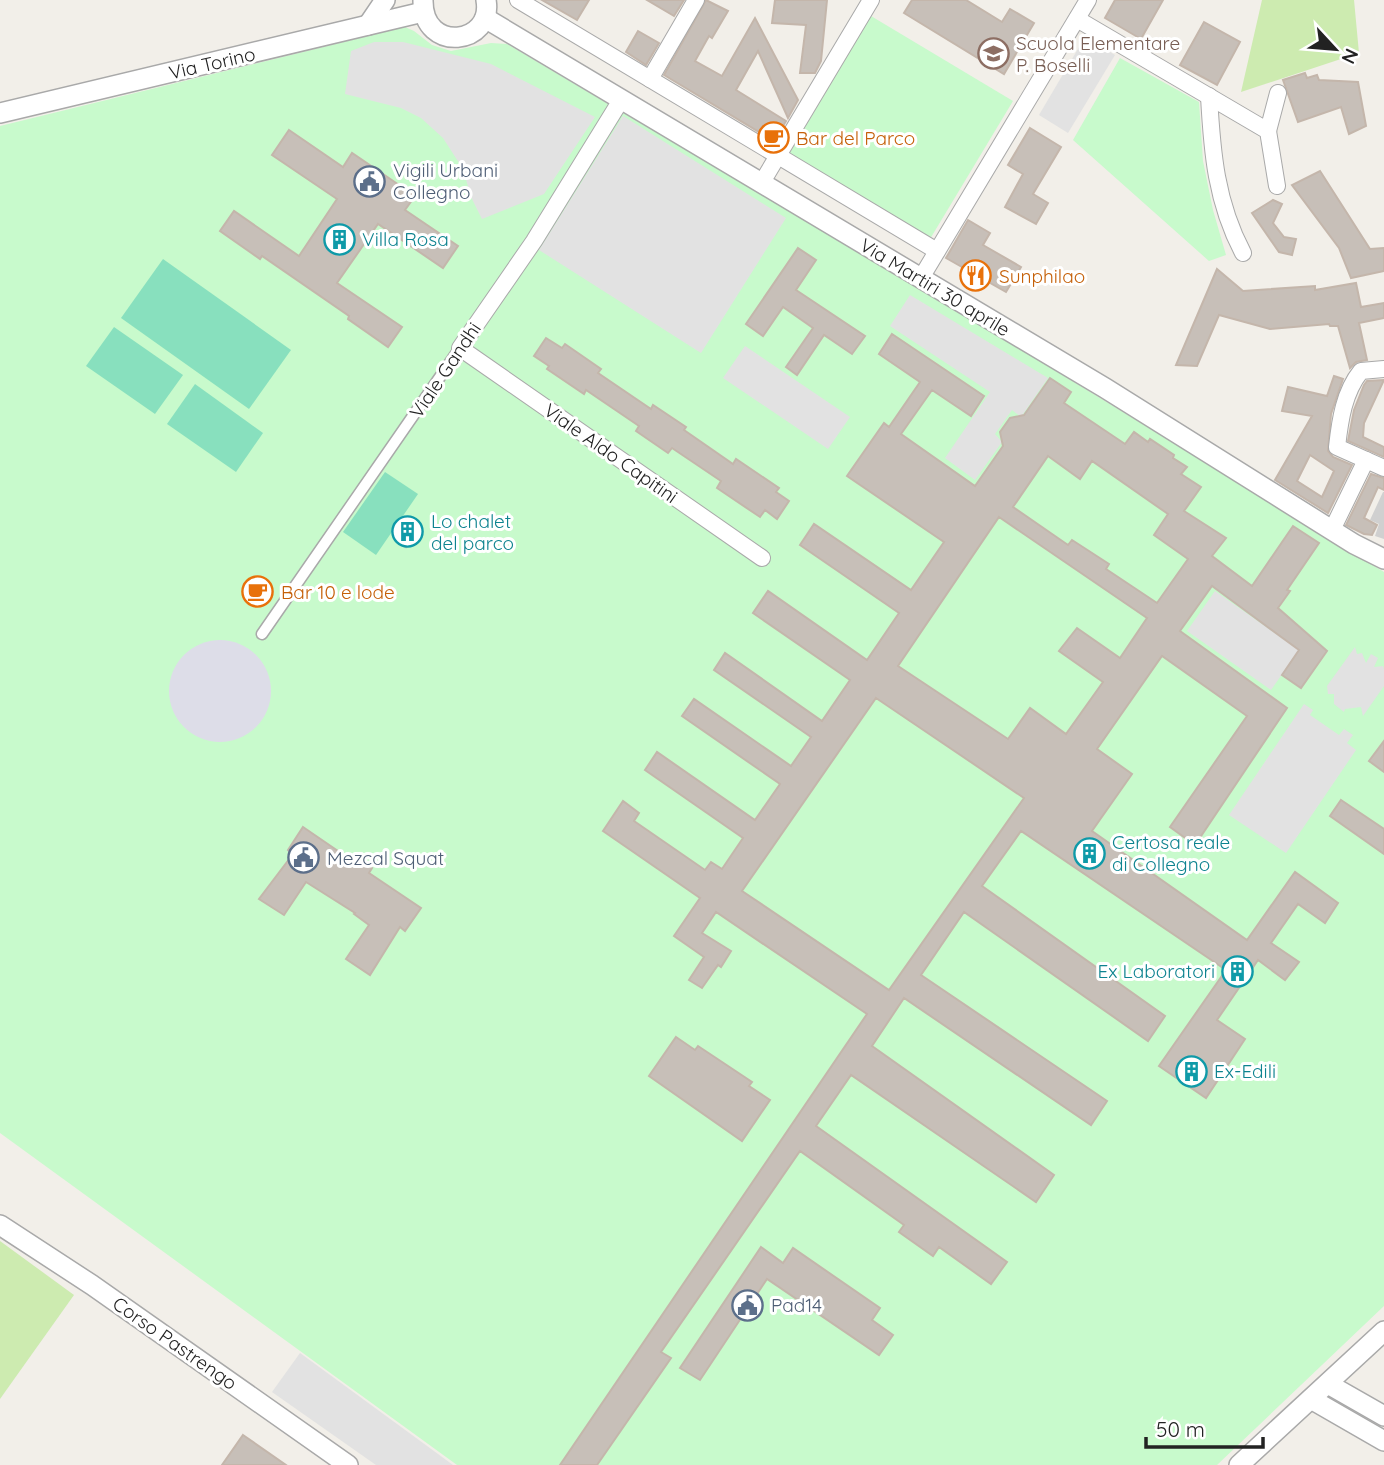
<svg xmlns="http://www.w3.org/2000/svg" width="1384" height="1465" font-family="Quicksand,sans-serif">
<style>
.religious{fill:#d0d0d0}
.grass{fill:#cdebb0}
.park{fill:#c8facc}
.pitch{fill:#88e0be}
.parking{fill:#e2e2e2}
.plaza{fill:#dddde8}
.building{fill:#c7bfb8;stroke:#c4b6ab;stroke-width:2;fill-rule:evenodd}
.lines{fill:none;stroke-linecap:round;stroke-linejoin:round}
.pedestrian-casing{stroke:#a9a9a9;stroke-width:13}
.minor-casing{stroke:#a9a9a9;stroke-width:18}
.tertiary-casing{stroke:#a9a9a9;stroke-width:22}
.pedestrian{stroke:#fff;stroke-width:10}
.minor{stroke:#fff;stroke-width:16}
.tertiary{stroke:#fff;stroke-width:19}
.labels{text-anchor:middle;stroke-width:6;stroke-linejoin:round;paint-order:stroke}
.education-label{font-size:19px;fill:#785e54;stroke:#fff;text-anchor:start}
.street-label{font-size:19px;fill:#222;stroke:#fff}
.food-label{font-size:19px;fill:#c56008;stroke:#fff;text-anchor:start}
.service-label{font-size:19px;fill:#4e5e75;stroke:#fff;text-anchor:start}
.culture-label{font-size:19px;fill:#0d838f;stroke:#fff;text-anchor:start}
</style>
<rect width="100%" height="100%" fill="#f2efe9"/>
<path class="religious" d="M1383 492H1384V539L1375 536 1379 524 1370 520Z"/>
<g class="grass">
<path d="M1262 0H1354L1359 53 1241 92Z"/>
<path d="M0 1241 74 1295 0 1399Z"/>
</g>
<g class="park">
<path d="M871 16 1013 101 930 239 789 154Z"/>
<path d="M405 27 414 31 432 45 451 51 491 43 507 44 968 317 1384 572V1306L1217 1465H457L0 1133V126Z"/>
<path d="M1120 58 1199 102 1203 161 1213 210 1226 255 1209 261 1073 140Z"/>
</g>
<g class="pitch">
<path d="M163 259 291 350 249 409 121 318Z"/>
<path d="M114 327 183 375 155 414 86 366Z"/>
<path d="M195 384 263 433 236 472 167 424Z"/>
<path d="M385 472 418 494 376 555 343 532Z"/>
</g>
<g class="parking">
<path d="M1085 37 1115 55 1068 133 1039 115Z"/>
<path d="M374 42H403L491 64 595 117 544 194 482 219 471 197 463 169 443 138 421 118 401 108 345 94 351 51Z"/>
<path d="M623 116 786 218 701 353 539 250Z"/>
<path d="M910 295 1048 378 1021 417 1012 410 995 434 1002 442 975 480 945 458 990 392 890 326Z"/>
<path d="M745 346 850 417 828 449 723 378Z"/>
<path d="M1215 591 1299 650 1271 690 1187 631Z"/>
<path d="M1355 647 1357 654 1362 653 1366 663 1371 654 1378 658 1374 667 1383 666 1384 669V686L1363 716 1361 707 1345 709 1344 712 1334 704V694H1328L1327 686Z"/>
<path d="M1304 704 1313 710 1310 715 1339 735 1344 729 1353 735 1347 743 1356 750 1286 853 1229 815Z"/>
<path d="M300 1353 453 1465H376L272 1392Z"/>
</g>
<circle class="plaza" cx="220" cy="691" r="51"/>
<g class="building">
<path d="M542 0H589L577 20Z"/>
<path d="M647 0H684L674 16Z"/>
<path d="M706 0 728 11 712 38 709 36 695 61 722 76 755 18 798 100 788 118 758 51 736 90 786 121 774 141 664 75Z"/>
<path d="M775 0H827L821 61 815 73H800L806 25 772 23Z"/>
<path d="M912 0H966L1002 22 1010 9 1034 23 1004 74 904 13Z"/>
<path d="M1115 0H1163L1141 39 1105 18Z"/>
<path d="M1204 22 1240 42 1217 85 1180 65Z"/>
<path d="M638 31 659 43 646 65 626 52Z"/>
<path d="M1305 73 1307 78 1317 75 1319 80 1358 82 1366 126 1349 134 1341 107 1298 122 1283 80Z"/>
<path d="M1030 128 1061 147 1033 194 1048 203 1036 224 1005 207 1023 174 1008 165Z"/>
<path d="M289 130 343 167 352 153 383 174 415 196 405 210 458 246 443 268 378 224 337 283 402 327 388 347 348 319 349 316 262 256 260 259 220 231 234 211 299 256 337 199 272 155Z"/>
<path d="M1320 171 1370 249 1384 248V271L1351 278 1339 248 1292 185Z"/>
<path d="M1273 200 1282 204 1273 223 1284 237 1296 239 1292 255 1279 252 1252 213Z"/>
<path d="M968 220 990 233 983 245 1021 267 1006 292 946 258Z"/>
<path d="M798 248 816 260 796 290 865 336 852 354 824 335 797 375 786 367 813 328 783 307 763 336 746 324Z"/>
<path d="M1217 269 1243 291 1315 286V290L1356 283 1361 307 1384 303V318L1359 323 1367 360 1356 362 1350 368 1338 326H1330L1329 324 1270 329 1219 315 1197 366 1176 365Z"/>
<path d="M892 334 984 396 971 416 932 390 901 434 975 486 1003 446 1000 432 1010 418 1024 415 1050 378 1071 392 1064 403 1125 444 1134 432 1148 442 1150 439 1174 455 1173 458 1187 467 1181 474 1201 487 1184 511 1226 538 1212 556 1252 586 1293 526 1319 543 1287 590 1290 591 1278 608 1327 651 1301 688 1282 675 1299 650 1212 586 1180 631 1287 708 1195 845 1170 827 1247 716 1162 656 1097 749 1132 774 1092 831 1247 940 1295 872 1338 903 1325 923 1298 904 1271 943 1299 962 1285 980 1258 960 1217 1020 1245 1039 1206 1098 1159 1066 1226 970 1021 831 982 886 1165 1016 1148 1041 964 912 921 975 1107 1101 1091 1125 904 998 872 1046 1054 1175 1036 1202 851 1075 816 1126 1007 1262 991 1284 939 1247 933 1256 899 1232 904 1225 800 1151 661 1352 671 1358 597 1465H560L867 1014 716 912 702 933 731 951 721 967 718 965 702 988 689 980 704 957 674 936 700 898 603 831 623 801 639 813 634 821 705 870 711 862 722 869 743 838 645 770 657 752 755 820 780 784 682 716 694 699 791 766 811 737 714 670 725 653 822 721 850 680 753 613 768 591 867 660 899 613 800 545 814 524 911 590 944 542 847 476 884 423 889 427 920 382 879 354ZM1048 456 1080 479 1092 461 1168 514 1154 535 1188 559 1157 603 1106 569 1109 564 1072 540 1068 545 1013 507ZM999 517 1147 618 1120 658 1077 628 1059 651 1103 682 1066 734 1030 708 1008 739 898 666ZM876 698 1024 798 889 990 742 891Z"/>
<path d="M546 338 562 348 565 344 601 369 598 373 651 409 653 405 686 427 684 430 733 464 736 459 779 488 776 492 789 501 777 519 765 510 760 517 717 488 721 481 672 448 668 453 636 431 639 426 586 390 584 394 547 369 549 366 534 356Z"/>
<path d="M1334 376 1343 379 1331 414 1328 451 1333 457 1352 465 1328 513 1275 480 1312 416 1282 411 1288 387 1327 396ZM1310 455 1334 471 1322 497 1297 481Z"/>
<path d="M1384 380 1364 423 1363 437 1384 447V457L1348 441 1354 410 1364 385 1367 381Z"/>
<path d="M1371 474 1384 478V490L1378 487 1364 518 1377 525 1372 535 1364 534 1346 525Z"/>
<path d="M409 517 421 526 406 547 394 538Z"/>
<path d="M256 579 271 589 260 605 245 595Z"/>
<path d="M1384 741V772L1369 761Z"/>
<path d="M1341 800 1384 829V854L1330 816Z"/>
<path d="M303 827 357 864 359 860 372 868 369 873 421 908 405 931 400 927 370 975 346 959 369 925 354 914 355 913 306 882 284 915 259 899 293 854 288 850Z"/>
<path d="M676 1037 695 1050 698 1046 752 1082 749 1086 770 1100 742 1141 649 1076Z"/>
<path d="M761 1247 783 1263 793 1248 880 1308 872 1320 893 1335 879 1355 767 1279 700 1380 680 1368Z"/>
<path d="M243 1435 286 1465H222Z"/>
</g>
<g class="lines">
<defs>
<path id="pedestrian" d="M262 634 460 348"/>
<g id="minor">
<path d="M518 0 937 251"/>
<path d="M1077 19 1268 131 1277 186"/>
<path d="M650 79 696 0"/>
<path d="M1209 96C1212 152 1216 202 1243 253"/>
<path d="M621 100 534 241 460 348 762 558"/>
<path d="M1268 131 1278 93"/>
<path d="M761 184 871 0"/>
<path d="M921 278 1088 0"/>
<path d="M1384 369 1361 371C1344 392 1340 420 1337 447L1384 468"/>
<path d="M1332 530 1366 460"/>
</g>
<g id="tertiary">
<path d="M423 1C423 54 494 45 486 0"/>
<path d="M485 18 1105 388 1354 544 1384 559"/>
<path d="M368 25 385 0"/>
<path d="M0 113 423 12"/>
<path d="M0 1225 92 1285 348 1465"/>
<path d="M1328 1384 1384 1416"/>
<path d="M1311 1399 1384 1441"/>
<path d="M1239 1465 1384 1331"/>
</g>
</defs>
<use href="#pedestrian" class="pedestrian-casing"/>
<use href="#minor" class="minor-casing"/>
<use href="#tertiary" class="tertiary-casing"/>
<use href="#pedestrian" class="pedestrian"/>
<use href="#minor" class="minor"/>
<use href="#tertiary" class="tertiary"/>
</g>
<defs>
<symbol id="school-ring" viewBox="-11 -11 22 22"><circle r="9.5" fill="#fff" stroke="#8d6e63" stroke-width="1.5"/><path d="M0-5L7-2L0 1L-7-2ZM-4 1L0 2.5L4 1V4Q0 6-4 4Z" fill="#8d6e63"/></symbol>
<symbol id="cafe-ring" viewBox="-11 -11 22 22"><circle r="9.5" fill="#fff" stroke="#e8710a" stroke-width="1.5"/><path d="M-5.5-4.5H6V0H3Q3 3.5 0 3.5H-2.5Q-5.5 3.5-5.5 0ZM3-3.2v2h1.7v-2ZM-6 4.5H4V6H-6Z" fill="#e8710a"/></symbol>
<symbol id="civic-ring" viewBox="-11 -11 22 22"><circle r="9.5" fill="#fff" stroke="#5c6f8a" stroke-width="1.5"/><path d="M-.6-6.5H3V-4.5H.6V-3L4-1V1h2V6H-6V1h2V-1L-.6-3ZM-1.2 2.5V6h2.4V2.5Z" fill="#5c6f8a"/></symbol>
<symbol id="building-ring" viewBox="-11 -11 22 22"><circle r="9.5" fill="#fff" stroke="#0f9aa8" stroke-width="1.5"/><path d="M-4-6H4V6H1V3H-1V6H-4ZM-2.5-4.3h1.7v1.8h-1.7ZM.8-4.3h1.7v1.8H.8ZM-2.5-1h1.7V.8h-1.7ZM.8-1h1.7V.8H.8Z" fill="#0f9aa8"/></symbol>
<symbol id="restaurant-ring" viewBox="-11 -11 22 22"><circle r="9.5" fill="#fff" stroke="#e8710a" stroke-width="1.5"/><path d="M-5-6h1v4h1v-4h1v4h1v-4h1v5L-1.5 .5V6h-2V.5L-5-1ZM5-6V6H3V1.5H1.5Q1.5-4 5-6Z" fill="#e8710a"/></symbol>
</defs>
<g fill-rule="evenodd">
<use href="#school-ring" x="976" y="36" width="35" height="35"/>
<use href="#cafe-ring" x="756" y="120" width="35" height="35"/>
<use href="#civic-ring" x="352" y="164" width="35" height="35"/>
<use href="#building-ring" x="322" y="222" width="35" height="35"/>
<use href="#restaurant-ring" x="958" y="258" width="35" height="35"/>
<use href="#building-ring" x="390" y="514" width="35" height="35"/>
<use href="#cafe-ring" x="240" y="574" width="35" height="35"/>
<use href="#building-ring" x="1072" y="836" width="35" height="35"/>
<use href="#civic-ring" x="286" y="840" width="35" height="35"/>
<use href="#building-ring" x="1220" y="954" width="35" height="35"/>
<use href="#building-ring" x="1174" y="1054" width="35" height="35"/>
<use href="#civic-ring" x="730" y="1288" width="35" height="35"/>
</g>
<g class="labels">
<g class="education-label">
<text x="1016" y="50">Scuola Elementare<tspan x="1016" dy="22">P. Boselli</tspan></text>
</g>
<g class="street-label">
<text transform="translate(212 63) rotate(-13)" y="7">Via Torino</text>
<text transform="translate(935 287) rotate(31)" y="7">Via Martiri 30 aprile</text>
<text transform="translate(445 370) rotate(-56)" y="7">Viale Gandhi</text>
<text transform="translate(611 453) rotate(35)" y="7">Viale Aldo Capitini</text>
<text transform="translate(175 1343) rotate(35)" y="7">Corso Pastrengo</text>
</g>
<g class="food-label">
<text x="796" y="145">Bar del Parco</text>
<text x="999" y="283">Sunphilao</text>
<text x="281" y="599">Bar 10 e lode</text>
</g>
<g class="service-label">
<text x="393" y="177">Vigili Urbani<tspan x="393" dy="22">Collegno</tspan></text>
<text x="327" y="865">Mezcal Squat</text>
<text x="771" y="1312">Pad14</text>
</g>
<g class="culture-label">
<text x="362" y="246">Villa Rosa</text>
<text x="431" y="528">Lo chalet<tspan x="431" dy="22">del parco</tspan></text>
<text x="1112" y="849">Certosa reale<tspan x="1112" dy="22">di Collegno</tspan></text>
<text x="1215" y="978" text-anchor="end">Ex Laboratori</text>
<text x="1214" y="1078">Ex-Edili</text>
</g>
</g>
<g transform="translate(1335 49) rotate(116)" stroke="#ffffff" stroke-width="5" paint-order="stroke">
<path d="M0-5L12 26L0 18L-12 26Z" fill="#222222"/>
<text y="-10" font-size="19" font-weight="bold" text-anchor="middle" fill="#222222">N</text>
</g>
<path d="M1146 1437v10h117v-10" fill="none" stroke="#222222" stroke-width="3.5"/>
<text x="1156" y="1437" font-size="21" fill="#222222" stroke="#ffffff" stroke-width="5" paint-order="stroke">50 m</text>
</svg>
